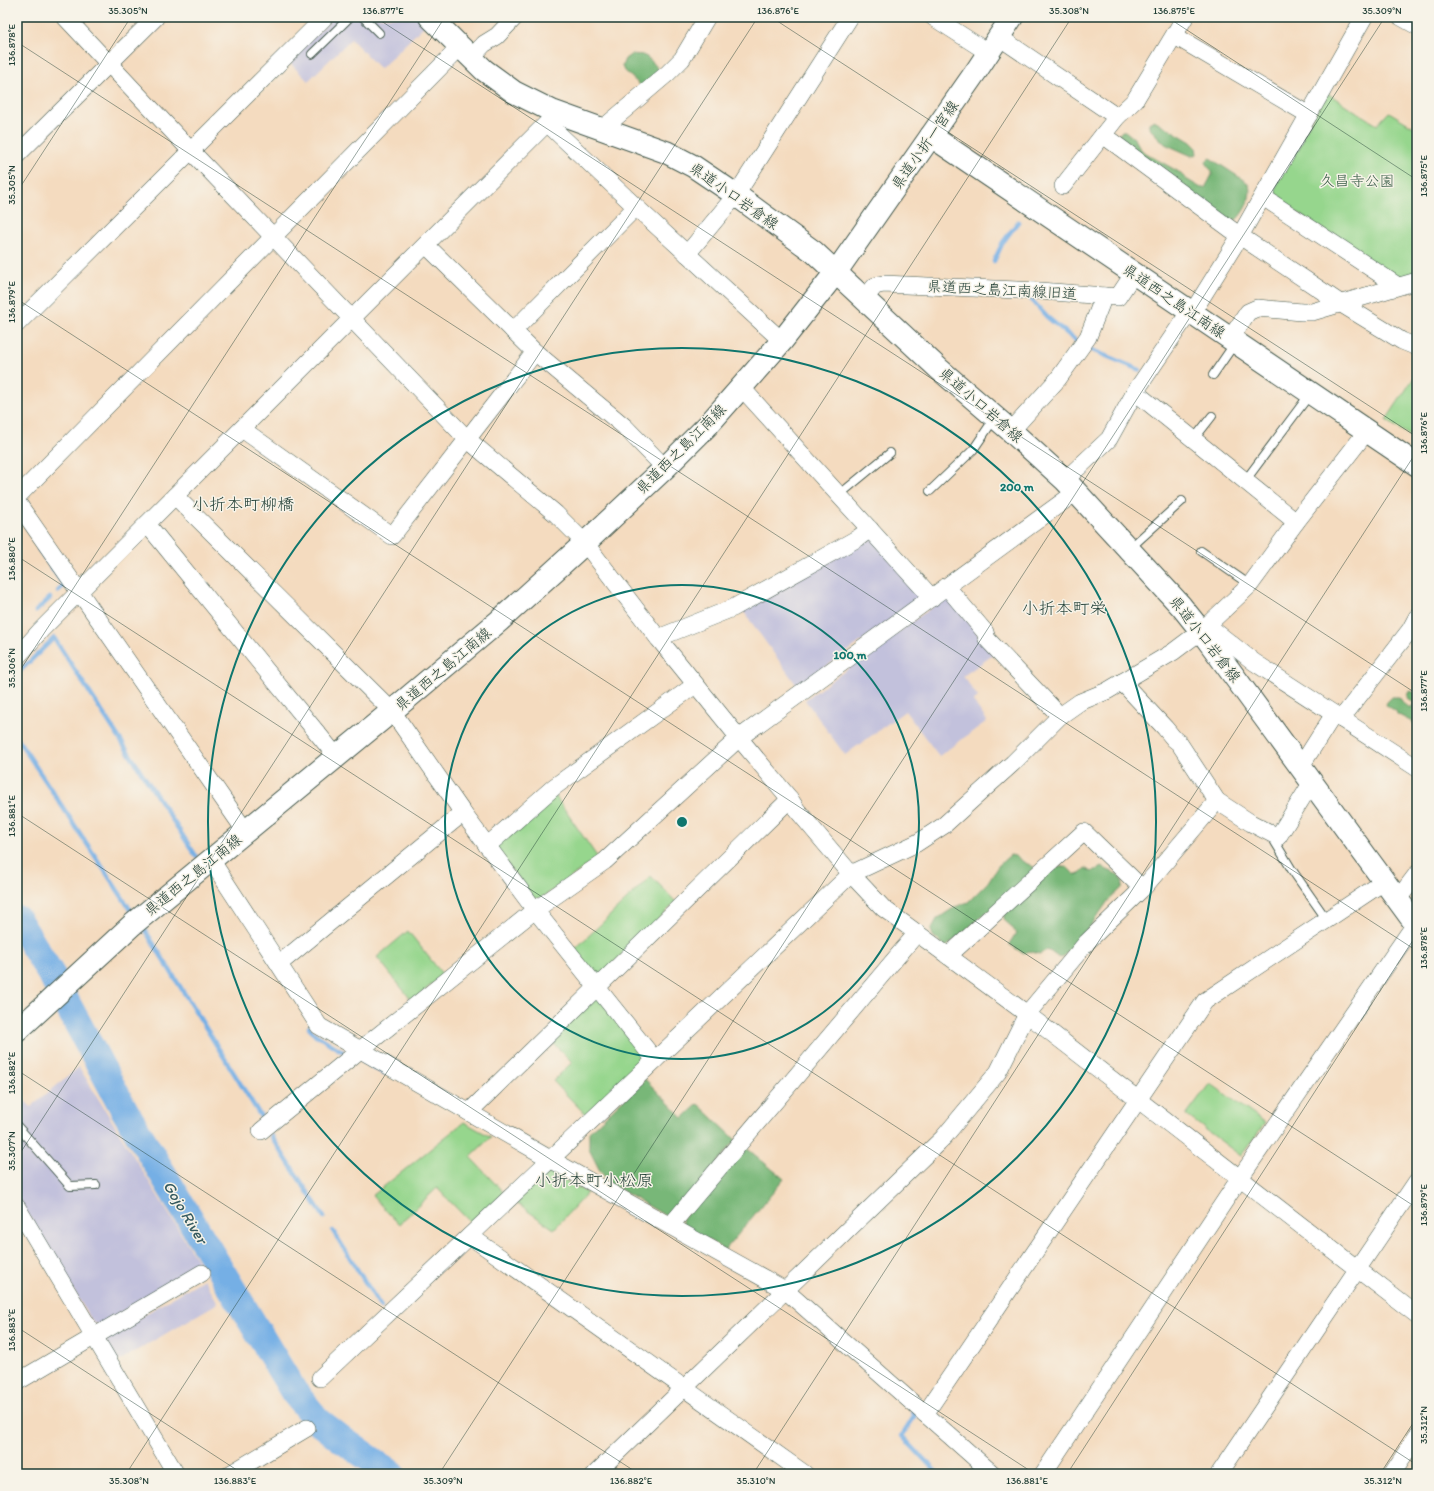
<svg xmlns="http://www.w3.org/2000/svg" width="1434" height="1491" font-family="Itim,'Klee One',sans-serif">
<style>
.industrial{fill:#c2c1dc}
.green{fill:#96d68d;stroke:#5a8a60}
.forest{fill:#78b778;stroke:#4c7a56}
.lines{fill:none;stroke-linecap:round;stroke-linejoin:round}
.stream{stroke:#74afe5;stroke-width:4.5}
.river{stroke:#74afe5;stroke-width:28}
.service-casing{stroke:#3f5549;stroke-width:10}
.minor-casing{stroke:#3f5549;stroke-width:18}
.secondary-casing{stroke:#3f5549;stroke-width:24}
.service{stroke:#fff;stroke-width:8}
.minor{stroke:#fff;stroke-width:17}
.secondary{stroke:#fff;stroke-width:22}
.ticks{fill:none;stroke:#1f3d34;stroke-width:1;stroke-opacity:0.45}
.ring{fill:none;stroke:#0f766e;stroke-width:2}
.labels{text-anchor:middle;stroke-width:3;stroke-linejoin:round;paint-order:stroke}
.street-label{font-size:15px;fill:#1f3d34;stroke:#f7f3e8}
.park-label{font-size:15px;fill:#375c46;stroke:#f7f3e8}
.water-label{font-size:16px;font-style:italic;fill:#345a60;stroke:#f7f3e8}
.quarter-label{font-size:17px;fill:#1f3d34;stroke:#f7f3e8}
.centre{fill:#0f766e;stroke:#f7f3e8;stroke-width:2}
.ring-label{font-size:12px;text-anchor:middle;font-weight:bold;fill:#0f766e;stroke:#f7f3e8;stroke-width:3;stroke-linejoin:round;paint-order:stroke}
.neatline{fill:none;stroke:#1f3d34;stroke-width:1.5}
.ticks-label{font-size:10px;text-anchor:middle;fill:#1f3d34}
</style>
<rect width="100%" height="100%" fill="#f7f3e8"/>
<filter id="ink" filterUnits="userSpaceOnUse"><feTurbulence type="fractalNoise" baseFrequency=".025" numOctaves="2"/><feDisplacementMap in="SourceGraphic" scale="8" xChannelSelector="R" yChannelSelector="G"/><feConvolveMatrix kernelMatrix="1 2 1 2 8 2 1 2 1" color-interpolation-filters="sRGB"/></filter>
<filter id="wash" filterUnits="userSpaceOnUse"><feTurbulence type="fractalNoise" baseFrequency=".012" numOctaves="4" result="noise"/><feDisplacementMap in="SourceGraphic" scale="16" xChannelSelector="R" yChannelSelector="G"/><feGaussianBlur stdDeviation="0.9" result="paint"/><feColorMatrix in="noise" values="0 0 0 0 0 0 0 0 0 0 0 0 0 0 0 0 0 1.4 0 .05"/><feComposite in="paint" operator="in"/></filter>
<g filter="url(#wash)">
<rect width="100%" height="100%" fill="#f4dbbf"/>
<g class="industrial">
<path d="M334 17H419L426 24 380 69 351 39 308 81 288 61Z"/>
<path d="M873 538 921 593 920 599 798 687 741 608Z"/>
<path d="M949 595 993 655 963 676 978 697 973 701 987 721 939 756 905 711 845 755 805 700Z"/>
<path d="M79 1067 200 1265 100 1325 93 1323 17 1196V1093L31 1107Z"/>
<path d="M204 1279 218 1303 117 1362 106 1346 107 1337Z"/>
</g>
<g class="green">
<path d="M1327 93 1377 125 1389 112 1417 129V275L1399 280 1269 194Z"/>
<path d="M1417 373V441L1386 420Z"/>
<path d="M554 794 598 858 540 899 533 898 496 849 498 842Z"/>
<path d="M651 876 676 902 598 978 574 950Z"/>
<path d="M408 931 443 975 412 1001 377 957Z"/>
<path d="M592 999H600L645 1056V1062L588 1117 553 1081 572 1062 550 1040Z"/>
<path d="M1210 1083 1265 1123 1241 1156 1186 1115Z"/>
<path d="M464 1122 491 1137 470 1157 505 1194 473 1225 437 1188 399 1224 372 1196Z"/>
<path d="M546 1169 587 1193 554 1229 513 1201Z"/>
</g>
<g class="forest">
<path d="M632 54C635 55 639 54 642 55 648 56 658 67 659 72L642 87 623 69 622 66 625 59Z"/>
<path d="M1154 120 1191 142 1196 147 1197 154 1192 156 1165 144 1149 128V123Z"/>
<path d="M1122 131H1125L1135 139 1140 148 1145 153 1179 172 1186 179 1201 188H1205L1212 175V171L1207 166 1206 161 1210 158 1248 183C1254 195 1244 213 1235 221L1228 220 1119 139V134Z"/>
<path d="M1411 691 1417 694V721L1414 723 1397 714 1396 711 1386 705 1387 702 1392 697H1399L1405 705 1411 708 1414 703 1407 698 1408 693Z"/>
<path d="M1010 855C1017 856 1016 857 1022 861 1028 865 1031 864 1037 870L946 947 933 936 931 930 937 919 955 907 968 902 988 882 998 866Z"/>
<path d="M1066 866 1074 874 1078 875 1085 868 1091 872 1102 867C1111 873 1117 871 1123 882L1122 888 1108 901 1089 928 1064 956 1059 958 1051 952 1047 950 1039 954 1029 951 1024 954 1009 944 1016 933 1011 926 1004 920V913L1050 871 1060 867Z"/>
<path d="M645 1079 683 1118 698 1104 736 1140 673 1215 666 1216 609 1183 599 1169 589 1149V1132Z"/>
<path d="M744 1146 784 1179 725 1250 683 1225 682 1219Z"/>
</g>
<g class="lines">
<g class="stream">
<path d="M1388 17 1398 23"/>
<path d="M994 261 1003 242 1018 222"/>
<path d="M1029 297 1047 317 1080 344"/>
<path d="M1087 348 1140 370"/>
<path d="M39 549 64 585 58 591"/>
<path d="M36 611 50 598"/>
<path d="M17 674 54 638 196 856"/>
<path d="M17 738 132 912"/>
<path d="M145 930 263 1120 265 1118"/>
<path d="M309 1027 313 1033 342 1051"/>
<path d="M364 1062 384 1073"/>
<path d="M271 1136 324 1217"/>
<path d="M333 1231 381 1307"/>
<path d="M912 1412 915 1415 902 1436 938 1474"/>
</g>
<path class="river" d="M17 919 52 976 125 1111 294 1392 317 1420 344 1441 392 1474"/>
</g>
</g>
<g filter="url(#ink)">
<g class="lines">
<defs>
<g id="service">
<path d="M363 17 379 33"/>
<path d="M74 26 83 17"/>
<path d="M312 54 350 17"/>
<path d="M1213 375 1235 343"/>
<path d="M1194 439 1212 416"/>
<path d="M1245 481 1310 394"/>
<path d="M930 491 973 450 994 419"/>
<path d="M839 495 890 453"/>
<path d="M1129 549 1182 501"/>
<path d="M1201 551 1250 585"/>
<path d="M1278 837 1275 842 1292 870 1327 920"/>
<path d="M17 1126 70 1186 96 1185"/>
</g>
<g id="minor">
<path d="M65 17 191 151 467 439 556 514 585 543 658 638 739 738 790 799 797 810 851 874 883 908 1027 1014 1417 1315"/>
<path d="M933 17 989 53"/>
<path d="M1401 17 1417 26"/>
<path d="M1175 36 1309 115"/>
<path d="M999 37 1117 117"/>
<path d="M471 58 484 44 497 36 515 17"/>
<path d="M602 129 668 73 682 59 707 17"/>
<path d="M1103 135 1240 236 1340 303 1402 341 1417 347"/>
<path d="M17 155 156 17"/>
<path d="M1063 186 1117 117 1135 100 1185 17"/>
<path d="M1263 197 1398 286"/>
<path d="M426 245 535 352 625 427 665 468"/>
<path d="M687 254 736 195 850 17"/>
<path d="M864 299 875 286 883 284 1040 291 1118 297 1134 273"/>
<path d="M1192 313 1240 236 1364 17"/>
<path d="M17 324 325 17"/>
<path d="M513 331 636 207"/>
<path d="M1230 339 1248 312 1257 308 1302 312H1312L1417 281"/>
<path d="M741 387 932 598"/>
<path d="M1135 392 1296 522"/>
<path d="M242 429 392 536 535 352"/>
<path d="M1011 431 1058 379 1088 337 1104 296"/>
<path d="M1065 480 1109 439 1135 392 1190 311"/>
<path d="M175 496 392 711 463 813 535 910 655 1060"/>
<path d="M17 497 460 47"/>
<path d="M17 502 246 832"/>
<path d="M147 524 336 756"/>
<path d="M947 587 985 632 987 639 1060 716"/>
<path d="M1201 631 1216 632 1254 662 1417 768"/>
<path d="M658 638 733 608 858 538 870 529"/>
<path d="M17 657 41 630 547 123 636 207 782 341"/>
<path d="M1122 682 1165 728 1174 739 1179 743 1217 801 1251 823 1278 837 1312 782"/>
<path d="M1341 719 1410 630 1417 617"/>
<path d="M1301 766 1334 714"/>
<path d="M487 846 554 787 695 685"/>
<path d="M211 860 319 1026 550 1159 785 1290 993 1474"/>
<path d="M1398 899 1417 874"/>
<path d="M948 956 1084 832 1142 888"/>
<path d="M279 964 463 813"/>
<path d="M469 1112 790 799"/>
<path d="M261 1131 360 1050 535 910 605 861 739 738 1076 492"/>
<path d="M17 1207 176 1474"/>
<path d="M670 1226 917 933"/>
<path d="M470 1236 805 1474"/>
<path d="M320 1378 851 874 917 843 943 826 1013 763 1060 716 1080 702 1107 691 1173 652 1201 631 1250 585 1296 522 1367 431"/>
<path d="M17 1382 202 1273"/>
<path d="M925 1414 1205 1001 1385 881"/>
<path d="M230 1474 307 1428"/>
<path d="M595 1474 943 1138 998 1072 1027 1014 1087 942 1145 886 1217 801"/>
<path d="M1043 1474 1240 1178 1415 924"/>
<path d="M1219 1474 1417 1181"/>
<path d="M1392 1474 1417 1436"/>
</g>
<g id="secondary">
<path d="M430 17 484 70 514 92 552 111 666 152 693 166 736 195 814 252 939 369 1011 431 1065 480 1181 606 1201 631 1417 926"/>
<path d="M931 136 1417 465"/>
<path d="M17 1031 132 925 392 711 499 621 585 543 665 468 708 425 782 341 836 272 977 70 1012 17"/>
</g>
</defs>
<use href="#service" class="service-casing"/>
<use href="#minor" class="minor-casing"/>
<use href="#secondary" class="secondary-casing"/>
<use href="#service" class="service"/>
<use href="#minor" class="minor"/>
<use href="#secondary" class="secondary"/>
</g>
</g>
<path class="ticks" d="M375 17 1417 694M771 17 1417 437M1167 17 1417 180M17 42 1417 951M17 192 131 17M17 299 1417 1208M17 556 1417 1465M17 675 445 17M17 813 1035 1474M17 1070 639 1474M17 1158 758 17M17 1327 243 1474M126 1474 1072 17M439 1474 1385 17M753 1474 1417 451M1067 1474 1417 934M1380 1474 1417 1417"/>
<g class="ring">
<circle cx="682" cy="822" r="237"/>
<circle cx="682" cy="822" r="474"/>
</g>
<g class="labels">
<g class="street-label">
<text transform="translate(925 145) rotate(-55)" y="5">県道小折一宮線</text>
<text transform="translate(734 196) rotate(35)" y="5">県道小口岩倉線</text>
<text transform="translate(1002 290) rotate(3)" y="5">県道西之島江南線旧道</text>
<text transform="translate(1174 301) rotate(34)" y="5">県道西之島江南線</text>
<text transform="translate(981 405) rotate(41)" y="5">県道小口岩倉線</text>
<text transform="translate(681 449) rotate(-45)" y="5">県道西之島江南線</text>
<text transform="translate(1205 639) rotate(52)" y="5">県道小口岩倉線</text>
<text transform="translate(443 669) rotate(-40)" y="5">県道西之島江南線</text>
<text transform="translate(193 875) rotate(-39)" y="5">県道西之島江南線</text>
</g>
<g class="park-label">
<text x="1357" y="186">久昌寺公園</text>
</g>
<g class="water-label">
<text transform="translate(186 1212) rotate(59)" y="6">Gojo River</text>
</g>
<g class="quarter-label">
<text x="243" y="510">小折本町柳橋</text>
<text x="1064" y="614">小折本町栄</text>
<text x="594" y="1186">小折本町小松原</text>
</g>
</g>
<circle cx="682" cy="822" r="6" class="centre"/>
<g class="ring-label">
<text x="1017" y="491">200 m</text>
<text x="850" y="659">100 m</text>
</g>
<rect width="1434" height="1491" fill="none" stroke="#f7f3e8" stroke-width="44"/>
<rect x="22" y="22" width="1390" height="1447" class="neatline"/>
<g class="ticks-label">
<text x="128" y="14">35.305°N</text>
<text x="383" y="14">136.877°E</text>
<text x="778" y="14">136.876°E</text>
<text x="1069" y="14">35.308°N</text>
<text x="1174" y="14">136.875°E</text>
<text x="1382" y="14">35.309°N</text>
<text transform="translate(11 45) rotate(-90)" y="4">136.878°E</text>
<text transform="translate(1423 176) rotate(-90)" y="4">136.875°E</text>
<text transform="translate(11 185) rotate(-90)" y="4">35.305°N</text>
<text transform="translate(11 302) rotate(-90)" y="4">136.879°E</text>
<text transform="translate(1423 433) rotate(-90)" y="4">136.876°E</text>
<text transform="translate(11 559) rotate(-90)" y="4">136.880°E</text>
<text transform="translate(11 668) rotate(-90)" y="4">35.306°N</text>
<text transform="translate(1423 691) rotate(-90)" y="4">136.877°E</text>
<text transform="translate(11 816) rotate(-90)" y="4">136.881°E</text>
<text transform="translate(1423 948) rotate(-90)" y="4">136.878°E</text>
<text transform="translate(11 1073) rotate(-90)" y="4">136.882°E</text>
<text transform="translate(11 1151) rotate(-90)" y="4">35.307°N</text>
<text transform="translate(1423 1205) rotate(-90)" y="4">136.879°E</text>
<text transform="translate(11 1330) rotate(-90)" y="4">136.883°E</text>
<text transform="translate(1423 1425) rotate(-90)" y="4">35.312°N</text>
<text x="129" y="1484">35.308°N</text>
<text x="235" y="1484">136.883°E</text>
<text x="443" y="1484">35.309°N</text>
<text x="631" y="1484">136.882°E</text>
<text x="756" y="1484">35.310°N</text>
<text x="1027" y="1484">136.881°E</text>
<text x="1383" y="1484">35.312°N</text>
</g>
</svg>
